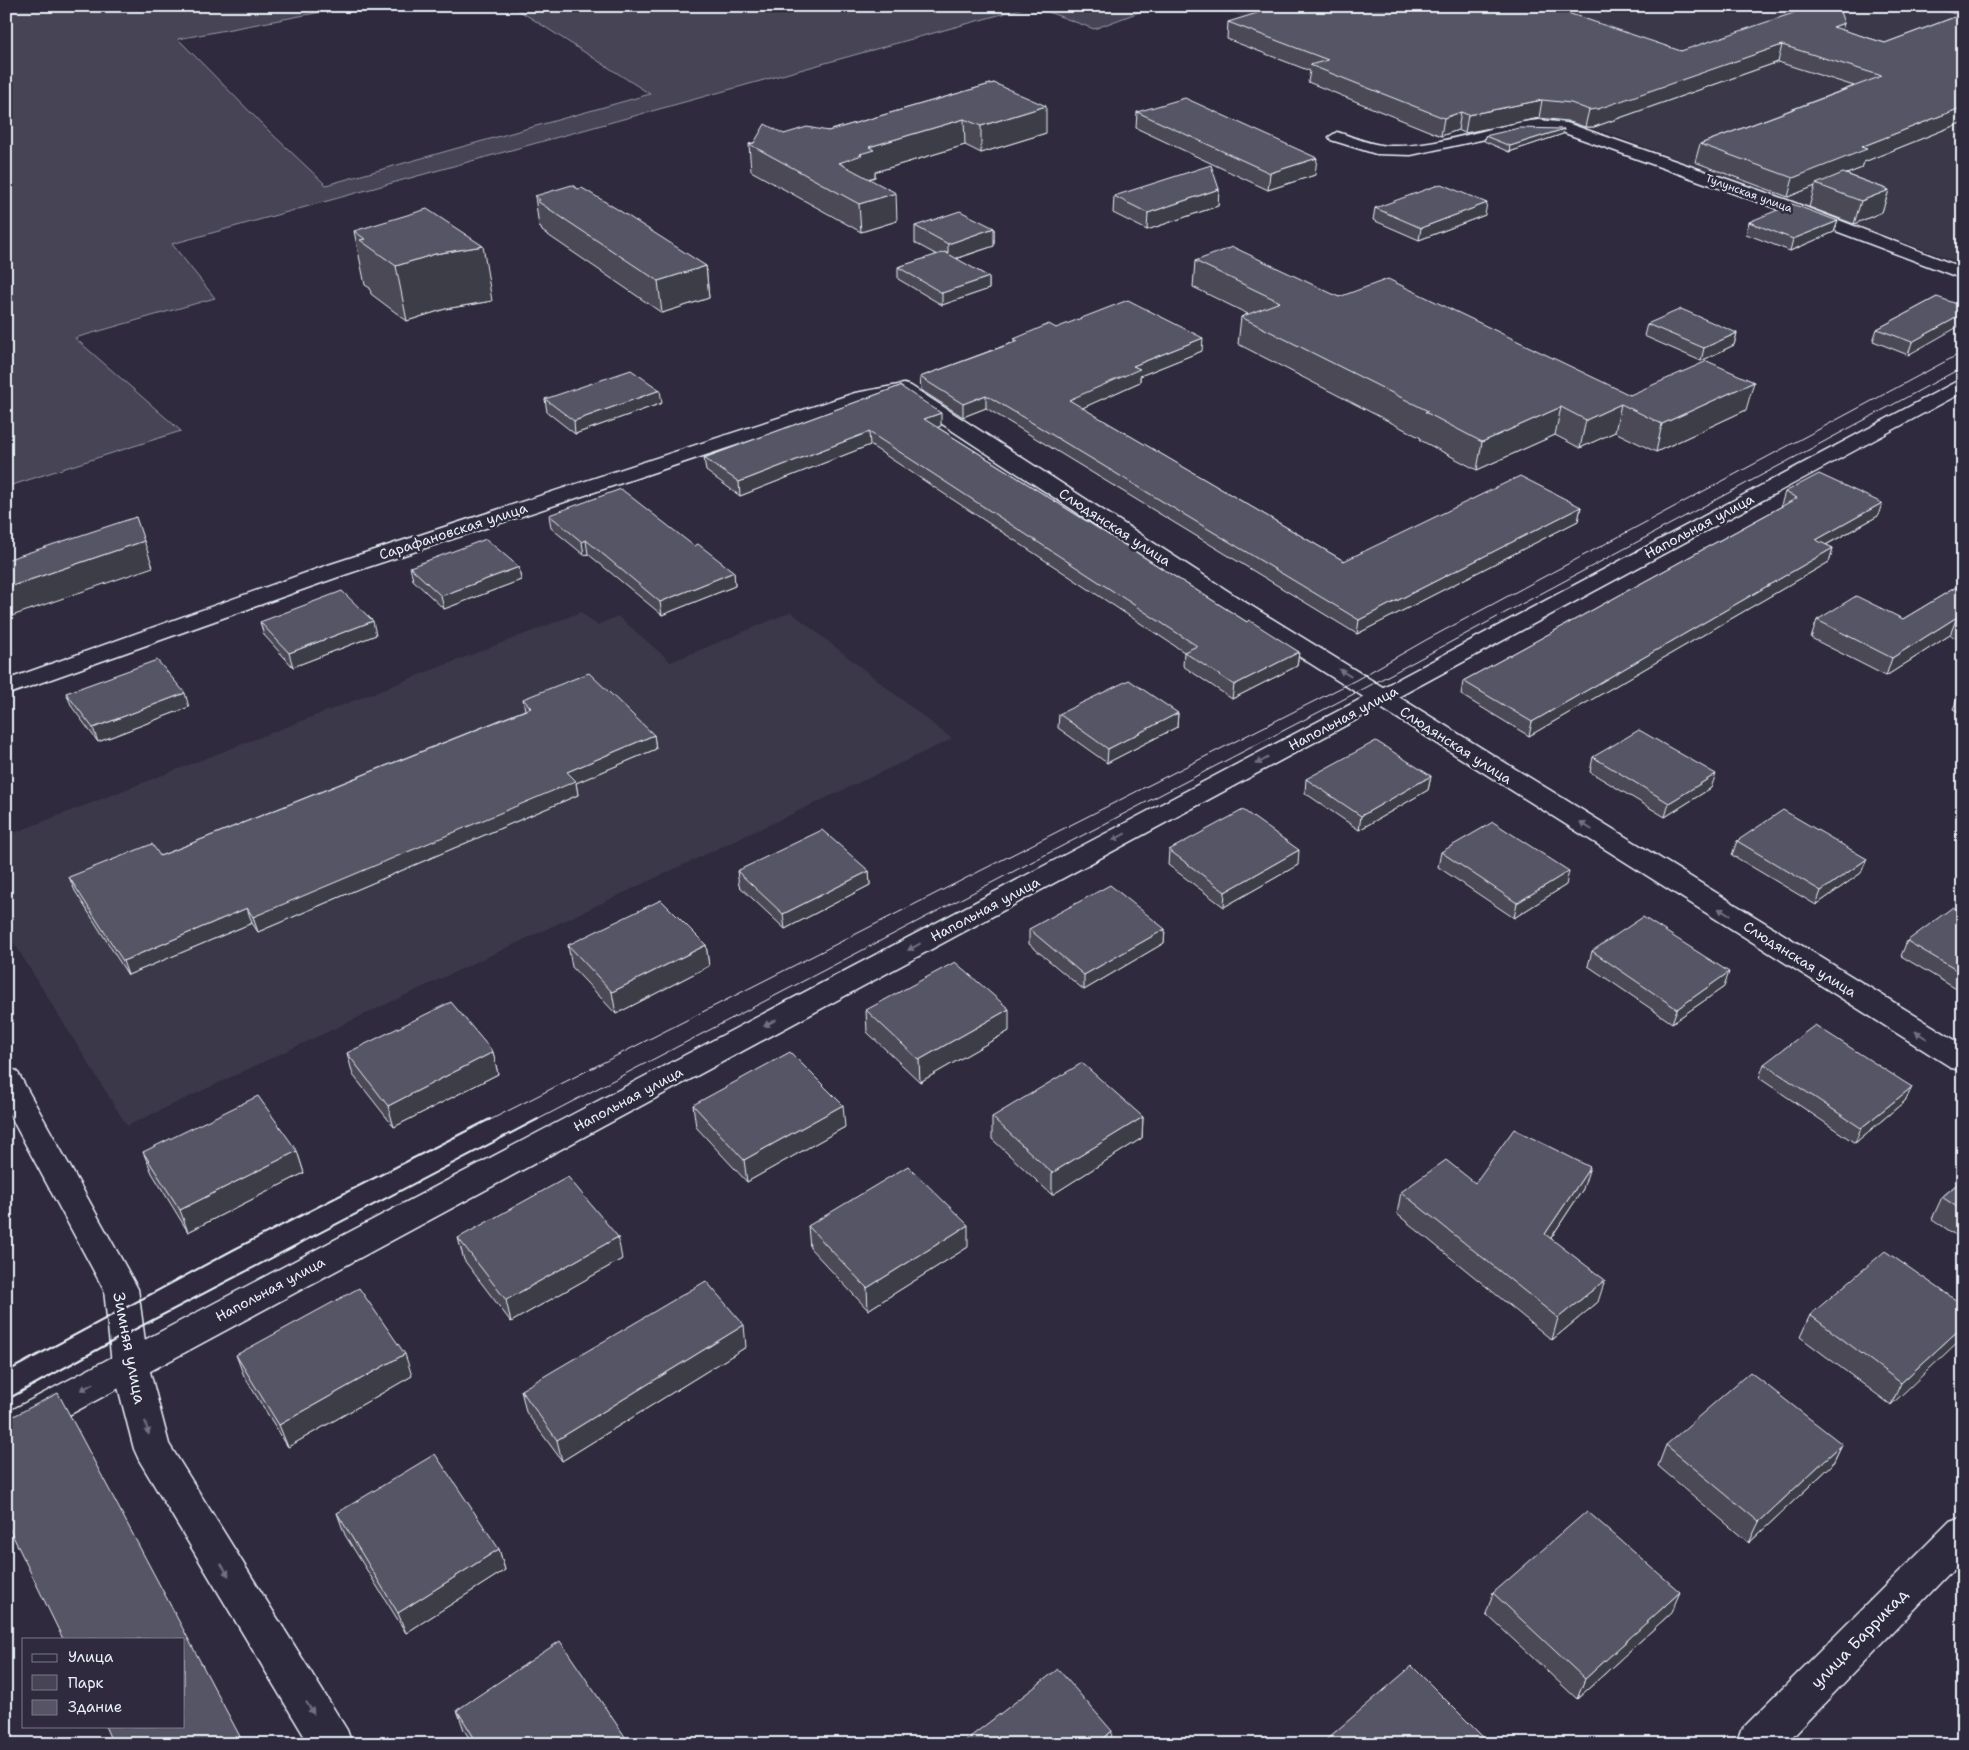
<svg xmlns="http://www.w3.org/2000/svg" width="1969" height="1750" font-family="'Shantell Sans',sans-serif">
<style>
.built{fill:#3b3749}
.green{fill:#464455;stroke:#979aa6}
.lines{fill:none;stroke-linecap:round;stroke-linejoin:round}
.minor-casing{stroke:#e8f1f8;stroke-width:3}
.tertiary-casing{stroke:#e8f1f8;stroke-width:3}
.primary-casing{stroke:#e8f1f8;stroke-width:3}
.minor{fill:#2f2a3d;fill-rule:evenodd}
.tertiary{fill:#2f2a3d;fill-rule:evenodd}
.primary{fill:#2f2a3d;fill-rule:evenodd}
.tram-far1{stroke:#e8f1f8;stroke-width:1}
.tram{stroke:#e8f1f8;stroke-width:2}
.wall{fill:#4b4957;stroke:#e8f1f8}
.shaded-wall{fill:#3d3c47;stroke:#e8f1f8}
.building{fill:#575565;stroke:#e8f1f8}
.oneway{fill:#70707e}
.labels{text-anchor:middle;stroke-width:5;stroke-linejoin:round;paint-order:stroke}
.far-street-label{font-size:11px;fill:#e8f1f8;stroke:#2f2a3d}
.street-label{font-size:14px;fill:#e8f1f8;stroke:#2f2a3d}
.near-street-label{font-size:16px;fill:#e8f1f8;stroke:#2f2a3d}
</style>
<rect width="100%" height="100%" fill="#2f2a3d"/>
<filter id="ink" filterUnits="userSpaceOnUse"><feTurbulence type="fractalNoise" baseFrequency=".02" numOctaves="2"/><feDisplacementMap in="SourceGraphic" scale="10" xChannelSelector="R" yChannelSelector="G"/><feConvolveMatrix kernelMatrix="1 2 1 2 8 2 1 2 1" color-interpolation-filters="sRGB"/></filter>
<g filter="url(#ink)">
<g class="built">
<path d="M1213 6H1963V264L1533 106 1499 117Z"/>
<path d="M581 612 597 625 618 616 671 662 791 612 952 739 127 1126 6 930V836Z"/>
</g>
<g class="green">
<path d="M6 6H353L178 39 270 132 326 185 650 94 512 6H1031L172 244 215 298 75 338 181 431 6 487Z"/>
<path d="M1032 6H1155L1094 29Z"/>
</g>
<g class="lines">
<defs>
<g id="minor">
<path d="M1539 120 1567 123 1787 200 1963 268V279L1775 208 1559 131 1518 132 1411 155 1376 154 1331 140 1329 137 1337 132C1354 137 1370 145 1389 146 1440 148 1489 125 1539 120Z"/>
<path d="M904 384 911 386 1248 604 1963 1045V1071L1952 1068 1232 614 901 397 866 402 344 575 6 695V680L328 565 855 393Z"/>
<path d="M6 1068 17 1071 138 1289 148 1364 169 1444 347 1730 352 1744H309L139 1460 134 1449 112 1364 104 1290 6 1108Z"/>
</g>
<path id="tertiary" d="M1963 378V392L19 1442 6 1447V1413L1374 692Z"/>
<path id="primary" d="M1963 1516V1559L1785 1744H1736L1741 1730 1950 1521Z"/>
</defs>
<use href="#minor" class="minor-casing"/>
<use href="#tertiary" class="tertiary-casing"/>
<use href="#primary" class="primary-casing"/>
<use href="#minor" class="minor"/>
<use href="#tertiary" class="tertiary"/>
<use href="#primary" class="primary"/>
<g class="tram-far1">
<path d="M488 1121 1356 680 1426 640 1963 352"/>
<path d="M535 1121 1367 687 1963 367"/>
</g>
<g class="tram">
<path d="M6 1372 233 1250 490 1119"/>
<path d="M6 1400 126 1334 538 1119"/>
</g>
</g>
<g class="wall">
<path d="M1926 6H1963V122L1864 162 1862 168 1846 174 1889 190 1882 212 1854 224 1809 207 1815 186 1788 197 1695 162 1700 144 1854 86 1778 62 1594 127H1585L1567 121 1539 118 1465 133 1458 130 1441 136 1308 82 1310 71 1227 39 1228 22 1457 9 1681 51 1844 23 1842 30 1885 43 1960 15Z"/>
<path d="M994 83 1046 133 981 153 965 145 875 172V177L869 179 897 221 861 232 751 171 749 144 784 134 828 131Z"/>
<path d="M1137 112 1315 175 1268 190 1136 128Z"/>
<path d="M1563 134 1509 152 1484 141 1485 136Z"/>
<path d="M1219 189 1218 206 1147 230 1113 213 1114 196Z"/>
<path d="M535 196 706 266 709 298 662 313 542 231 541 228 539 227Z"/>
<path d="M1375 208 1485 215 1419 240 1373 220Z"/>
<path d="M1838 221 1834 232 1790 251 1746 234 1749 222Z"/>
<path d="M915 226 994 228V246L956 259 989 277V289L942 305 898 279V267L937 255 915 243Z"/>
<path d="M354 231 492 301 445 309 407 321 371 294 370 288 365 285Z"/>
<path d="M1195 261 1339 297 1630 395 1746 410 1656 452 1615 432 1580 448 1555 435 1477 470 1420 440 1421 438 1238 344 1241 317 1248 314 1193 287Z"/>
<path d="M1937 297 1908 355 1873 341 1877 329Z"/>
<path d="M1647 324 1737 333 1734 345 1701 361 1644 336Z"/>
<path d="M1056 328 1202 351 1140 376V382L1082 408 1344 561 1581 507 1578 521 1357 634 986 408 963 417 921 390 920 377 1014 342V339Z"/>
<path d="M900 386 941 426 937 427 1247 622 1299 652 1297 666 1232 699 1183 666 1184 652 870 445 740 496 706 471 704 458Z"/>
<path d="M545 399 662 403 575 434 547 412Z"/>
<path d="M1785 492 1878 516 1826 545 1833 548 1829 562 1529 736 1461 695 1463 681 1782 506 1781 505Z"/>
<path d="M549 515 694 546 734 572 735 586 662 615 588 554 584 555 551 528Z"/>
<path d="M410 567H519L521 580 444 609 413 580Z"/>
<path d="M1963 583V642L1950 635 1886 676 1811 638 1817 620 1903 619Z"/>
<path d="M260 622 376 635 293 667 264 635Z"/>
<path d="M1963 689V714L1953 709 1961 690Z"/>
<path d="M66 693 189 707 98 742 72 707Z"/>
<path d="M523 699 654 735 656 749 576 783 578 795 258 932 252 923 128 975 75 891 69 877 160 856 525 710Z"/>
<path d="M1178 713 1177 727 1107 763 1058 728 1059 714Z"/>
<path d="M1593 757 1711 788 1665 817 1590 772Z"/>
<path d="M1431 776 1428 790 1359 830 1305 793 1306 779Z"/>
<path d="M1737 841 1861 873 1816 905 1732 855Z"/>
<path d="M1169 850 1298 865 1224 907 1168 865Z"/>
<path d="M1441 852 1566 885 1514 918 1438 867Z"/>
<path d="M737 871H869L870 885 785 929 739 886Z"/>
<path d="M1963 913V993L1901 956 1907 941Z"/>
<path d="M1029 929H1165L1164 943 1084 990 1029 944Z"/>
<path d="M568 945H706L709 966 616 1014 572 967Z"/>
<path d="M1592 951 1724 987 1672 1023 1588 966Z"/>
<path d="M866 1010 1009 1031 920 1082 867 1032Z"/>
<path d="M493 1052 498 1074 394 1127 353 1075 347 1053Z"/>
<path d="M1764 1064 1912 1087 1905 1101 1855 1143 1759 1078Z"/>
<path d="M693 1105 845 1127 747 1182 696 1127Z"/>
<path d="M992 1117H1143L1142 1138 1052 1195 992 1139Z"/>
<path d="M297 1151 304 1173 188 1232 152 1173 143 1152Z"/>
<path d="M1963 1179V1240L1932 1219 1942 1197Z"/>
<path d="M1475 1183 1583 1189 1551 1238 1598 1302 1552 1340 1397 1214 1401 1192Z"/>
<path d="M808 1226 968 1247 868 1310 810 1248Z"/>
<path d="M458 1238 622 1259 511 1322 464 1260Z"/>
<path d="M1963 1305 1891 1405 1800 1337 1810 1315Z"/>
<path d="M746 1347 562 1461 526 1412 521 1390Z"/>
<path d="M236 1355 412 1376 288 1447 244 1376Z"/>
<path d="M1842 1444 1832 1465 1749 1543 1658 1466 1666 1445Z"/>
<path d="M337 1513 499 1549 505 1570 406 1633 345 1535Z"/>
<path d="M1493 1593 1671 1613 1577 1699 1486 1614Z"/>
<path d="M457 1710 630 1744H473L464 1730Z"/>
</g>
<g class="shaded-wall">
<path d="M1844 23 1839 40 1833 27Z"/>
<path d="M1782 45 1778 62 1594 127H1585L1589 110Z"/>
<path d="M1542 100 1539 118 1465 133 1468 115Z"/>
<path d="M1046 106V133L981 153V126Z"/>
<path d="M1963 107V122L1864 162 1862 168 1818 185 1816 184 1815 186 1788 197 1793 178 1861 147Z"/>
<path d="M1461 112 1458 130 1441 136 1444 118Z"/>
<path d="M964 119 965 145 875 172V177L863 180 839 163 860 154 869 147Z"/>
<path d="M1564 129 1563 134 1509 152 1510 146Z"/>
<path d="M1317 158 1315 175 1268 190 1270 173Z"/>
<path d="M1219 189 1218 206 1147 230 1148 213Z"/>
<path d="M1889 190 1882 212 1854 224 1861 201Z"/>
<path d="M896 193 897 221 861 232 859 204Z"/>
<path d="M1487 203 1485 215 1419 240 1421 228Z"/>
<path d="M1838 221 1834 232 1790 251 1793 239Z"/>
<path d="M994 228V246L948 261V244Z"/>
<path d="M483 246 492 301 445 309 407 321 396 266 435 254Z"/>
<path d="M706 266 709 298 662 313 658 281Z"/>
<path d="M989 277V289L942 305V293Z"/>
<path d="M1963 314V324L1908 355 1912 342Z"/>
<path d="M1737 333 1734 345 1701 361 1704 348Z"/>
<path d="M1203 338 1202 351 1140 376V382L1069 414V400L1133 366Z"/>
<path d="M1754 382 1746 410 1656 452 1662 424Z"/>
<path d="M660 390 662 403 575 434 574 421Z"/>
<path d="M986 395V408L963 417V404Z"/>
<path d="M1621 404 1615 432 1580 448 1586 420Z"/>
<path d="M1561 407 1555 435 1477 470 1482 442Z"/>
<path d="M941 413V426L924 432V419Z"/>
<path d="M869 432 870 445 740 496 739 482Z"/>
<path d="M1882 503 1878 516 1811 553 1816 540Z"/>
<path d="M1581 507 1578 521 1357 634 1359 620Z"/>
<path d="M586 540 588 554 584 555 582 542Z"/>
<path d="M144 541 153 567 6 618V588Z"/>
<path d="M1833 548 1829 562 1529 736 1532 722Z"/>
<path d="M519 567 521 580 444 609 441 596Z"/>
<path d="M734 572 735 586 662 615 660 602Z"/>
<path d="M1957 617 1950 635 1886 676 1892 658Z"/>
<path d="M373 621 376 635 293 667 289 653Z"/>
<path d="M1299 652 1297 666 1232 699 1234 685Z"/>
<path d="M185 693 189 707 98 742 93 728Z"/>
<path d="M1178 713 1177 727 1107 763 1108 749Z"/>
<path d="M654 735 656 749 576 783 578 795 258 932 253 917 567 772Z"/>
<path d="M1716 774 1711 788 1665 817 1669 803Z"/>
<path d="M1431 776 1428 790 1359 830 1361 816Z"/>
<path d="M1299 850 1298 865 1224 907 1225 892Z"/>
<path d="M1867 859 1861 873 1816 905 1821 891Z"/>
<path d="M869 871 870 885 785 929 783 914Z"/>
<path d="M1569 871 1566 885 1514 918 1517 903Z"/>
<path d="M247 908 252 923 128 975 123 961Z"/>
<path d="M1165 929 1164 943 1084 990V975Z"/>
<path d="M706 945 709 966 616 1014 612 992Z"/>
<path d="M1729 972 1724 987 1672 1023 1677 1009Z"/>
<path d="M1009 1009V1031L920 1082 919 1060Z"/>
<path d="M493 1052 498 1074 394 1127 388 1106Z"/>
<path d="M1912 1087 1905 1101 1855 1143 1861 1128Z"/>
<path d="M843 1105 845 1127 747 1182 744 1160Z"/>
<path d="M1143 1117 1142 1138 1052 1195V1173Z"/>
<path d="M297 1151 304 1173 188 1232 180 1210Z"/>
<path d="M1590 1167 1583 1189 1539 1256 1545 1234Z"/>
<path d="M968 1225V1247L868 1310 867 1288Z"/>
<path d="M618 1237 622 1259 511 1322 506 1300Z"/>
<path d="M1605 1280 1598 1302 1552 1340 1558 1318Z"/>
<path d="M744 1325 746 1347 562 1461 557 1440Z"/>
<path d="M1963 1326V1337L1891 1405 1901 1383Z"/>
<path d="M405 1354 412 1376 288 1447 279 1425Z"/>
<path d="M1842 1444 1832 1465 1749 1543 1759 1522Z"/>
<path d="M499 1549 505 1570 406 1633 398 1613Z"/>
<path d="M1680 1592 1671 1613 1577 1699 1585 1679Z"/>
<path d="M1112 1731 1111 1744H1097Z"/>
</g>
<g class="building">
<path d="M1280 6H1450L1457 9 1465 6H1547L1681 51 1814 6H1838L1844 23 1833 27 1885 43 1963 14V107L1861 147 1867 149 1793 178 1700 144 1882 76 1782 45 1598 109 1589 110 1571 103 1542 100 1468 115 1461 112 1444 118 1310 65 1328 60 1228 22Z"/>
<path d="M994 83 1046 106 981 126 964 119 869 147 874 150 860 154 862 155 839 163 896 193 859 204 749 144 754 143 765 124 784 134 807 127 828 131Z"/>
<path d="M1185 98 1317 158 1270 173 1137 112Z"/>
<path d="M1519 128 1564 129 1510 146 1485 136Z"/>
<path d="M1211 165 1219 189 1148 213 1114 196Z"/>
<path d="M1843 173 1889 190 1861 201 1816 184Z"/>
<path d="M1441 184 1487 203 1421 228 1375 208Z"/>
<path d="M572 185 578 189 582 188 617 209 706 266 658 281 537 201 540 200 535 196Z"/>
<path d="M1792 204 1838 221 1793 239 1749 222Z"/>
<path d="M427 209 483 246 435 254 396 266 360 240 365 239 354 231Z"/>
<path d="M960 211 994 228 948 244 915 226Z"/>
<path d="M1233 247 1339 297 1388 279 1630 395 1707 361 1754 382 1662 424 1621 404 1586 420 1561 407 1482 442 1425 412 1428 411 1241 317 1280 302 1195 261Z"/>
<path d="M945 252 989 277 942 293 898 267Z"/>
<path d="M1937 297 1963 306V314L1912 342 1877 329Z"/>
<path d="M1128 300 1203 338 1133 366 1140 369 1069 400 1344 561 1520 476 1581 507 1359 620 986 395 963 404 920 377 1018 341 1014 339 1049 324 1056 328Z"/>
<path d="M1681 309 1737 333 1704 348 1647 324Z"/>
<path d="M631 370 660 390 574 421 545 399Z"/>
<path d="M900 386 941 413 924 419 1247 622 1249 620 1299 652 1234 685 1184 652 1197 646 869 432 739 482 704 458Z"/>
<path d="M1819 474 1882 503 1816 540 1833 548 1532 722 1463 681 1797 498 1785 492Z"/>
<path d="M621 489 694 546 698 544 734 572 660 602 586 540 582 542 549 515Z"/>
<path d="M136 517 144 541 6 588V560Z"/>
<path d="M486 539 519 567 441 596 410 567Z"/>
<path d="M1963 583V620L1957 617 1892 658 1817 620 1856 596 1903 619Z"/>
<path d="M342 591 373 621 289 653 260 622Z"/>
<path d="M157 660 185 693 93 728 66 693Z"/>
<path d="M589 673 654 735 567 772 576 781 253 917 247 908 123 961 69 877 152 844 160 856 531 708 523 699Z"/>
<path d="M1129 680 1178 713 1108 749 1059 714Z"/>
<path d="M1639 730 1716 774 1669 803 1593 757Z"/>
<path d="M1376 741 1431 776 1361 816 1306 779Z"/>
<path d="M1243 810 1299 850 1225 892 1169 850Z"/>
<path d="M1783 810 1867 859 1821 891 1737 841Z"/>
<path d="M1493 822 1569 871 1517 903 1441 852Z"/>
<path d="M822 830 869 871 783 914 737 871Z"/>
<path d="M1110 885 1165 929 1084 975 1029 929Z"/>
<path d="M661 900 706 945 612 992 568 945Z"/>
<path d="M1953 907 1963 913V974L1907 941Z"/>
<path d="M1643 917 1729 972 1677 1009 1592 951Z"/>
<path d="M955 962 1009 1009 919 1060 866 1010Z"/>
<path d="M451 1002 493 1052 388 1106 347 1053Z"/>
<path d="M1815 1025 1912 1087 1861 1128 1764 1064Z"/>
<path d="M790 1052 843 1105 744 1160 693 1105Z"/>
<path d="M1082 1063 1143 1117 1052 1173 992 1117Z"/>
<path d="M258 1096 297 1151 180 1210 143 1152Z"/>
<path d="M1514 1129 1590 1167 1545 1234 1605 1280 1558 1318 1401 1192 1446 1160 1475 1183Z"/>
<path d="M908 1166 968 1225 867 1288 808 1226Z"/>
<path d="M568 1177 618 1237 506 1300 458 1238Z"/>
<path d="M1963 1179V1211L1942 1197Z"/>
<path d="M1885 1251 1963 1305V1326L1901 1383 1810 1315Z"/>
<path d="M706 1281 744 1325 557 1440 521 1390Z"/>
<path d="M359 1288 405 1354 279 1425 236 1355Z"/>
<path d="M1750 1372 1842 1444 1759 1522 1666 1445Z"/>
<path d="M58 1393 244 1744H113L105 1726H184V1639H63L6 1522V1420Z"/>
<path d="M435 1454 499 1549 398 1613 337 1513Z"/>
<path d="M1587 1511 1680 1592 1585 1679 1493 1593Z"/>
<path d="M560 1641 630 1744H478L457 1710Z"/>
<path d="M1412 1666 1490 1744H1321Z"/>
<path d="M1058 1669 1112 1731 1097 1744H961Z"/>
</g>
<defs><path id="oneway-solid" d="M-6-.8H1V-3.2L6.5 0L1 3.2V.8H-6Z" transform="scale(1.25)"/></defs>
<g class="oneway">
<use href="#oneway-solid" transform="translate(1345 673) rotate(-149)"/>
<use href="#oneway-solid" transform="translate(1262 761) rotate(152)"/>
<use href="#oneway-solid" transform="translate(1586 826) rotate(-148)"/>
<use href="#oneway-solid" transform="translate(1119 837) rotate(152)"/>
<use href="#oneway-solid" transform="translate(1724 912) rotate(-148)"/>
<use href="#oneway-solid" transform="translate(914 947) rotate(152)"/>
<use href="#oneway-solid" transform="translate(770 1023) rotate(152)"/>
<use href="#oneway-solid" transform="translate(1921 1035) rotate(-148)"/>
<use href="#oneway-solid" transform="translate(87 1387) rotate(152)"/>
<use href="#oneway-solid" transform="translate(147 1428) rotate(75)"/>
<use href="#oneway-solid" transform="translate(225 1570) rotate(58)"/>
<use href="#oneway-solid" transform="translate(310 1708) rotate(58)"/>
</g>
</g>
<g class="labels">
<g class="far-street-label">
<text transform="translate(1749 193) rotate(20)" y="4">Тулунская улица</text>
</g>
<g class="street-label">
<text transform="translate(1699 526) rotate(-28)" y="5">Напольная улица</text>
<text transform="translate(1115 527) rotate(33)" y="5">Слюдянская улица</text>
<text transform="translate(453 531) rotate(-18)" y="5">Сарафановская улица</text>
<text transform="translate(1343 718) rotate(-28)" y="5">Напольная улица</text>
<text transform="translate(1456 745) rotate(33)" y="5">Слюдянская улица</text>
<text transform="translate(985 909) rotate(-28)" y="5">Напольная улица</text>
<text transform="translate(1800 959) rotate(32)" y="5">Слюдянская улица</text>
<text transform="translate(628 1099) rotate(-28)" y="5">Напольная улица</text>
<text transform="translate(270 1289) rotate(-28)" y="5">Напольная улица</text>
</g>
<g class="near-street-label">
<text transform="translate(130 1348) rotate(79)" y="6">Зимняя улица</text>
<text transform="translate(1859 1638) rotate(-46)" y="6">улица Баррикад</text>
</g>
</g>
<rect width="1969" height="1750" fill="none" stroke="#2f2a3d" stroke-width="25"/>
<rect x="12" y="12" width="1944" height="1725" fill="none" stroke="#e8f1f8" stroke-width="2" filter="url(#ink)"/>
<rect x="22" y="1638" width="162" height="90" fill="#2f2a3d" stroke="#797a88"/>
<rect x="32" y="1654" width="25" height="8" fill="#2f2a3d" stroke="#797a88"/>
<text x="68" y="1662" font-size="15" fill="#e8f1f8">Улица</text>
<rect x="32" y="1675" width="25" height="15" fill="#464455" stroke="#797a88"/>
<text x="68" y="1688" font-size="15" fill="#e8f1f8">Парк</text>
<rect x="32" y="1700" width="25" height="15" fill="#575565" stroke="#797a88"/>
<text x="68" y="1712" font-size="15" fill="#e8f1f8">Здание</text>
</svg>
